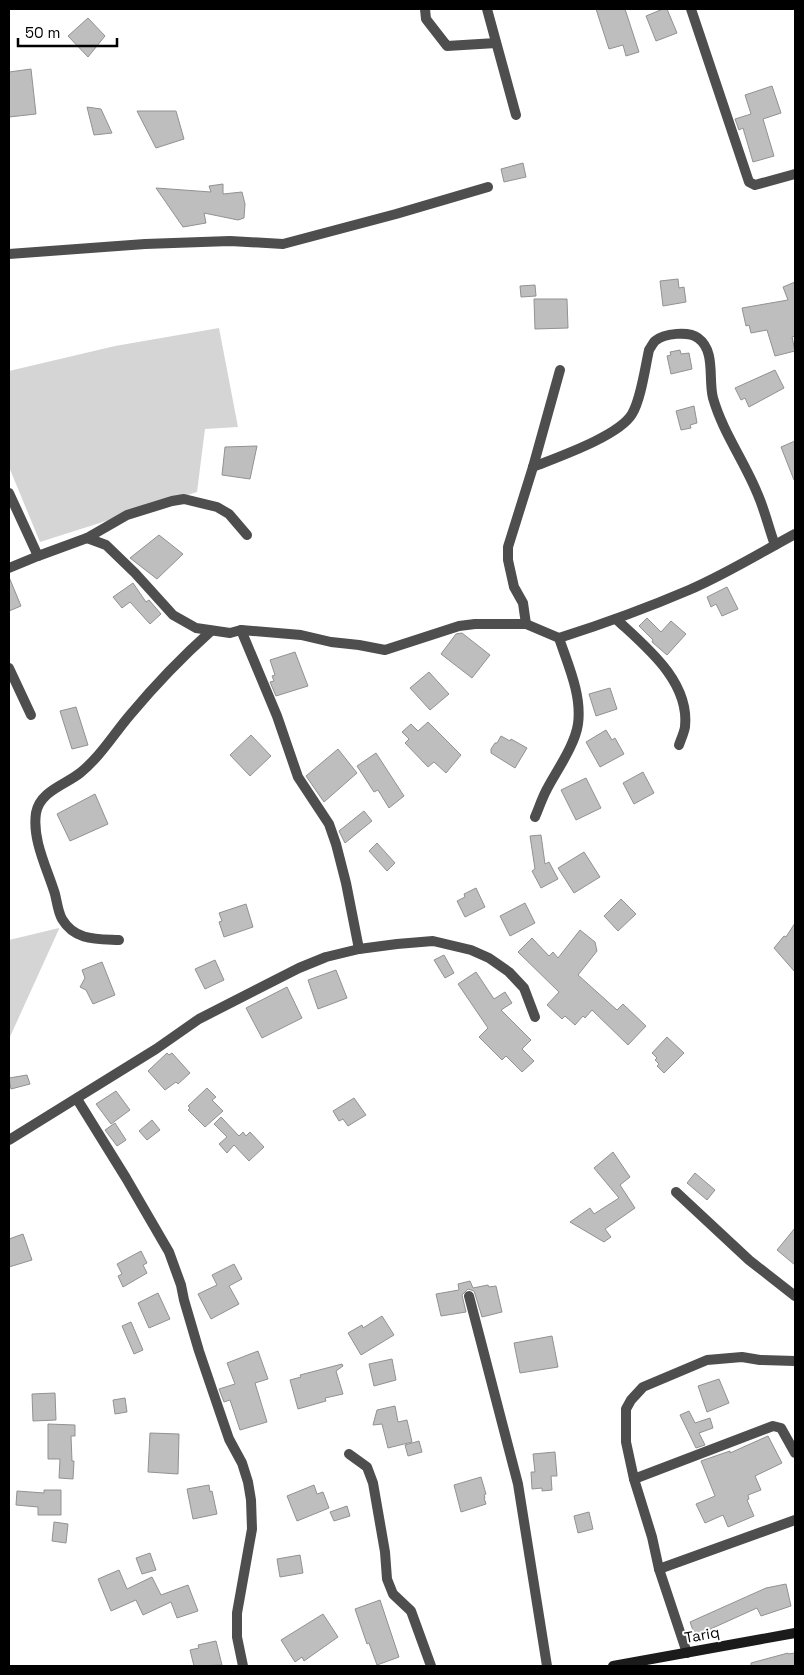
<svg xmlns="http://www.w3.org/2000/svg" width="804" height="1675" font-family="'Space Grotesk',sans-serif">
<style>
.green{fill:#d5d5d5}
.building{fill:#bebebe;stroke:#929292}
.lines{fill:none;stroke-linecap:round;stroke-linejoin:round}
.street{stroke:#4e4e4e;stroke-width:10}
.secondary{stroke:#1b1b1b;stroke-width:10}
.labels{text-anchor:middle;stroke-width:4;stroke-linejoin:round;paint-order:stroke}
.street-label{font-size:15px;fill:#000;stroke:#fff}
</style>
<rect width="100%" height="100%" fill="#fff"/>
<g class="green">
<path d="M219 328 238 427 205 429 197 492 40 542 9 467V371L115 346Z"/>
<path d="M59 928V929L9 1039V940Z"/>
</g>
<g class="building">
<path d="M596 9H625L639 52 626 56 623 45 609 49Z"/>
<path d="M663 9H667L677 33 656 41 646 16Z"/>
<path d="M88 18 105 36 88 57 68 36Z"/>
<path d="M31 69 36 114 9 117V72Z"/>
<path d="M772 86 781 113 763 119 774 156 753 162 743 128 739 130 735 119 751 114 745 95Z"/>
<path d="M87 107 101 109 112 133 94 135Z"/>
<path d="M137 111H176L184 139 156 148Z"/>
<path d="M523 163 526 177 504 182 501 169Z"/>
<path d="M223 184V194L242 192 245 204 244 218 238 220 204 213 206 223 183 227 156 188 211 192 209 186Z"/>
<path d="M678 279 679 288 684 287 686 302 663 306 660 281Z"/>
<path d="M795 282V336L792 337 795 351 775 356 767 330 751 333 749 325 746 326 742 308 788 300 783 287Z"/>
<path d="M535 285 536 296 521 297 520 286Z"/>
<path d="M534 299H567L568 328 535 329Z"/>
<path d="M680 350 681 354 689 353 692 369 671 374 667 356 671 355 670 352Z"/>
<path d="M775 370 784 388 749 407 745 398 741 400 735 388Z"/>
<path d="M694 406 697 423 690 425 691 428 681 430 676 411Z"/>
<path d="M795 441V480H794L781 447Z"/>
<path d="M257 446 250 479 222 475 225 447Z"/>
<path d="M159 535 183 554 157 579 130 558Z"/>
<path d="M9 577 21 606 9 611Z"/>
<path d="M133 583 146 602 149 600 161 614 150 624 130 602 122 608 113 597Z"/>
<path d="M727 587 738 609 722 616 716 604 711 607 707 597Z"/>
<path d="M647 618 661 632 671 621 686 634 667 655 652 642 653 640 639 626Z"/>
<path d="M462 633 490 655 472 678 441 654 456 634Z"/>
<path d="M295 652 308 686 276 696 270 682 274 681 272 676 275 675 270 660Z"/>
<path d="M429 672 449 694 430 710 410 688Z"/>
<path d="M610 688 617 709 596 716 589 694Z"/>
<path d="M76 707 88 745 72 749 60 711Z"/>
<path d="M428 722 461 755 446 773 434 762 428 767 405 743 409 739 402 732 411 724 418 731Z"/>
<path d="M606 730 612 740 615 738 624 754 600 767 586 742Z"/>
<path d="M251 735 271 756 250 776 230 755Z"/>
<path d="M501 736 510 741 511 739 527 748 515 768 491 753V749L495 743H497Z"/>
<path d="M338 749 357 773 324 802 306 776Z"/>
<path d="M376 753 404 796 389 808 378 790 374 792 357 766Z"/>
<path d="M643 772 654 793 634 804 623 783Z"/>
<path d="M586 778 601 808 576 820 561 790Z"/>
<path d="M95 794 108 824 70 841 57 814Z"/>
<path d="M364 811 372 821 345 843 339 831Z"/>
<path d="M541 835 545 864 549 862 558 879 541 888 532 871 535 869 530 836Z"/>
<path d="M377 843 395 863 387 871 369 851Z"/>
<path d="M584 852 600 877 574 893 558 868Z"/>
<path d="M476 888 485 907 465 917 457 901 465 897 464 894Z"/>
<path d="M621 899 636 914 618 931 604 916Z"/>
<path d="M525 903 535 923 510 936 500 916Z"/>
<path d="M246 904 253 927 224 937 219 922 222 921 219 913Z"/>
<path d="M795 923V972L774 948 784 936 786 937Z"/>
<path d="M580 930 595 942 597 951 578 975 617 1010 623 1004 646 1026 628 1045 592 1010 585 1018 583 1016 575 1025 565 1016 562 1019 547 1005 559 992 518 952 532 938 549 956 553 952 558 958Z"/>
<path d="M444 955 454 973 445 978 434 960Z"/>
<path d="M215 960 224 980 205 989 195 969Z"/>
<path d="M102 962 115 995 93 1004 86 990 80 987 85 978 82 970Z"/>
<path d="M336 970 347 998 318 1009 308 980Z"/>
<path d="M476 972 494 999 505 992 512 1003 501 1010 531 1040 522 1049 534 1061 522 1072 506 1056 502 1060 479 1037 488 1028 458 984Z"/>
<path d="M287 987 302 1018 262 1038 246 1008Z"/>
<path d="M667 1037 684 1053 664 1073 657 1066 659 1064 655 1060 657 1058 652 1053Z"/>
<path d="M167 1053 169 1055 172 1053 190 1073 178 1084 176 1082 165 1090 148 1071Z"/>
<path d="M27 1075 30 1084 11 1089 9 1078Z"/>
<path d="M207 1088 216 1097 212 1100 223 1111 205 1127 188 1110 190 1108 188 1106Z"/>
<path d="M116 1091 130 1110 111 1124 96 1104Z"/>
<path d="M354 1098 366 1115 348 1126 343 1119 339 1121 333 1111Z"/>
<path d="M221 1117 239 1136 243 1132 246 1136 250 1132 264 1147 249 1161 234 1145 227 1153 219 1144 227 1137 214 1124Z"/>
<path d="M152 1120 160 1130 147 1140 139 1131Z"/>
<path d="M115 1123 126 1140 117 1146 105 1130Z"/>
<path d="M613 1152 630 1177 620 1185 635 1208 605 1229 611 1237 604 1242 570 1222 590 1208 594 1214 619 1198 594 1168Z"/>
<path d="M695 1173 715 1190 707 1200 687 1183Z"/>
<path d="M795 1228V1265L777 1250Z"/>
<path d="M23 1234 32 1260 9 1267V1239Z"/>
<path d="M141 1251 147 1263 143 1265 147 1273 123 1287 118 1276 122 1274 117 1264Z"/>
<path d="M234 1264 242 1279 229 1286 239 1304 211 1319 198 1294 217 1285 212 1275Z"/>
<path d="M470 1281 473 1288 488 1285 489 1287 496 1286 502 1312 482 1317 475 1294 474 1291 468 1289 462 1295 466 1312 441 1316 436 1294 459 1290 458 1284Z"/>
<path d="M158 1293 170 1319 149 1328 138 1303Z"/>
<path d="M382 1316 394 1335 361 1355 348 1333 362 1325 363 1328Z"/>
<path d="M131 1322 143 1350 134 1354 122 1326Z"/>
<path d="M552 1336 558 1367 520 1373 514 1343Z"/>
<path d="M258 1351 268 1379 255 1383 267 1422 240 1430 230 1400 224 1402 219 1389 235 1384 227 1363Z"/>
<path d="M392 1359 396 1380 374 1386 369 1364Z"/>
<path d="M342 1364 343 1366 336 1371 343 1394 325 1398 326 1401 298 1409 290 1380 301 1377 300 1375Z"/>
<path d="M719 1379 729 1403 707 1412 698 1386Z"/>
<path d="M55 1393 56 1420 33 1421 32 1394Z"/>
<path d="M125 1398 127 1412 115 1414 113 1400Z"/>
<path d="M395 1406 398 1422 407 1420 412 1442 388 1448 382 1424 373 1425 377 1410Z"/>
<path d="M689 1411 695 1423 710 1418 713 1428 699 1433 705 1445 696 1448 680 1415Z"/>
<path d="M48 1424 75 1425V1436H71L72 1461H74L73 1479 59 1478 60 1459H48Z"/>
<path d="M150 1433 179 1434 178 1474 148 1472Z"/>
<path d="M768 1436 782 1463 755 1476 761 1490 748 1495 749 1499 747 1500 754 1516 728 1527 723 1515 705 1523 696 1504 715 1496 701 1461 730 1451V1453Z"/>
<path d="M419 1441 422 1452 408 1456 405 1445Z"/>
<path d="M555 1452 557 1476H551L552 1490 542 1491V1488L532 1489 531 1472H535L533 1454Z"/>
<path d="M481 1477 486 1494 484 1495 485 1498H484L486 1504 461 1512 454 1485Z"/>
<path d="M209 1485 210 1492 212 1491 217 1514 193 1519 187 1489Z"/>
<path d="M314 1485 317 1494 323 1492 329 1508 297 1521 287 1496Z"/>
<path d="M44 1490H61V1515H38V1507L16 1505 17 1491 44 1493Z"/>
<path d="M347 1506 350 1516 334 1521 330 1512Z"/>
<path d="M589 1512 593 1529 578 1533 574 1516Z"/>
<path d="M54 1522 68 1524 66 1543 52 1541Z"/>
<path d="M150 1553 156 1570 142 1574 136 1558Z"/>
<path d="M300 1555 303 1573 280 1577 277 1559Z"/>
<path d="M119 1570 127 1589 152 1577 161 1595 188 1585 198 1611 177 1618 171 1602 143 1615 136 1600 111 1611 98 1579Z"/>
<path d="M786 1584 791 1606 761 1616 757 1608 695 1636 690 1622 766 1588Z"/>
<path d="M380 1600 399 1657 377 1665 369 1643 367 1644 355 1609Z"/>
<path d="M323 1614 338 1637 304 1661 302 1657 295 1662 281 1640Z"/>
<path d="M216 1641 222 1665 194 1666 190 1650 199 1648 198 1645Z"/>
<path d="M788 1653V1654L795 1653V1666H751V1663Z"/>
</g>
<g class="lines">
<g class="street">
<path d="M425 9 426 19 447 46 496 43"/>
<path d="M487 9 516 115"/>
<path d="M691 9 749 182 755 185 795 174"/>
<path d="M9 254 145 244 230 241 283 244 396 214 488 187"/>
<path d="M533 467C558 457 619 436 632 414 641 399 645 368 649 350 651 347 653 343 655 341 664 333 689 331 698 338 716 351 708 379 713 398 723 433 745 462 758 495 765 511 769 529 775 545"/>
<path d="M9 493 38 556"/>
<path d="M87 538 106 545 135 573 173 615 196 628 230 633 241 630 301 635 331 642 359 645 385 650 459 626 475 624H526L559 638C568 665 582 695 578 724 575 745 557 770 547 789 542 798 539 808 535 817"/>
<path d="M9 568 38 556 87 538 127 515 172 501 184 499 217 507 229 514 247 535"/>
<path d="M616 619C645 646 690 681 685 727 684 733 681 739 679 745"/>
<path d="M526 624 523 603 514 587 508 560V547L533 467 560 370"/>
<path d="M241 630 277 716 298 777 329 824 336 844 346 883 359 949"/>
<path d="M559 638C603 624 647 608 689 590 726 574 760 553 795 534"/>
<path d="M9 668 31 715"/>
<path d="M119 940C97 939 75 941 62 919 58 912 57 902 55 894 47 868 32 840 36 813 40 791 65 785 80 773 100 757 113 735 130 715 155 685 182 657 211 631"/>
<path d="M77 1099 126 1178 169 1252 181 1285 184 1300 199 1351 215 1398 229 1439 242 1463 248 1482 251 1500 252 1529 237 1613V1637L243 1666"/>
<path d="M9 1140 156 1049 199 1019 299 968 326 957 359 949 397 944 433 941 471 950 489 958 509 972 524 988 535 1017"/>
<path d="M676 1192 749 1260 795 1296"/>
<path d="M469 1296 518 1484 547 1666"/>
<path d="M349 1454 367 1467 373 1483 385 1552 387 1579 393 1594 411 1611 431 1666"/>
<path d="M634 1479 773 1426 781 1428 795 1453"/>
<path d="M659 1569 795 1520"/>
<path d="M687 1653 659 1569 652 1537 634 1479 626 1442V1409L631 1400 643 1387 707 1360 742 1357 760 1360 795 1361"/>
</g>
<path class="secondary" d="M613 1666 795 1633"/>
</g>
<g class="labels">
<g class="street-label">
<text transform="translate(702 1635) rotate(-10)" y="5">Tariq</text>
</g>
</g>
<rect width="804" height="1675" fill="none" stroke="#000000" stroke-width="20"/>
<path d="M18 38v8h99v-8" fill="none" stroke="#000000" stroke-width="2.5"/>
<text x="25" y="38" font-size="15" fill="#000000" stroke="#ffffff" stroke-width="4" paint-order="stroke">50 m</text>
</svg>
